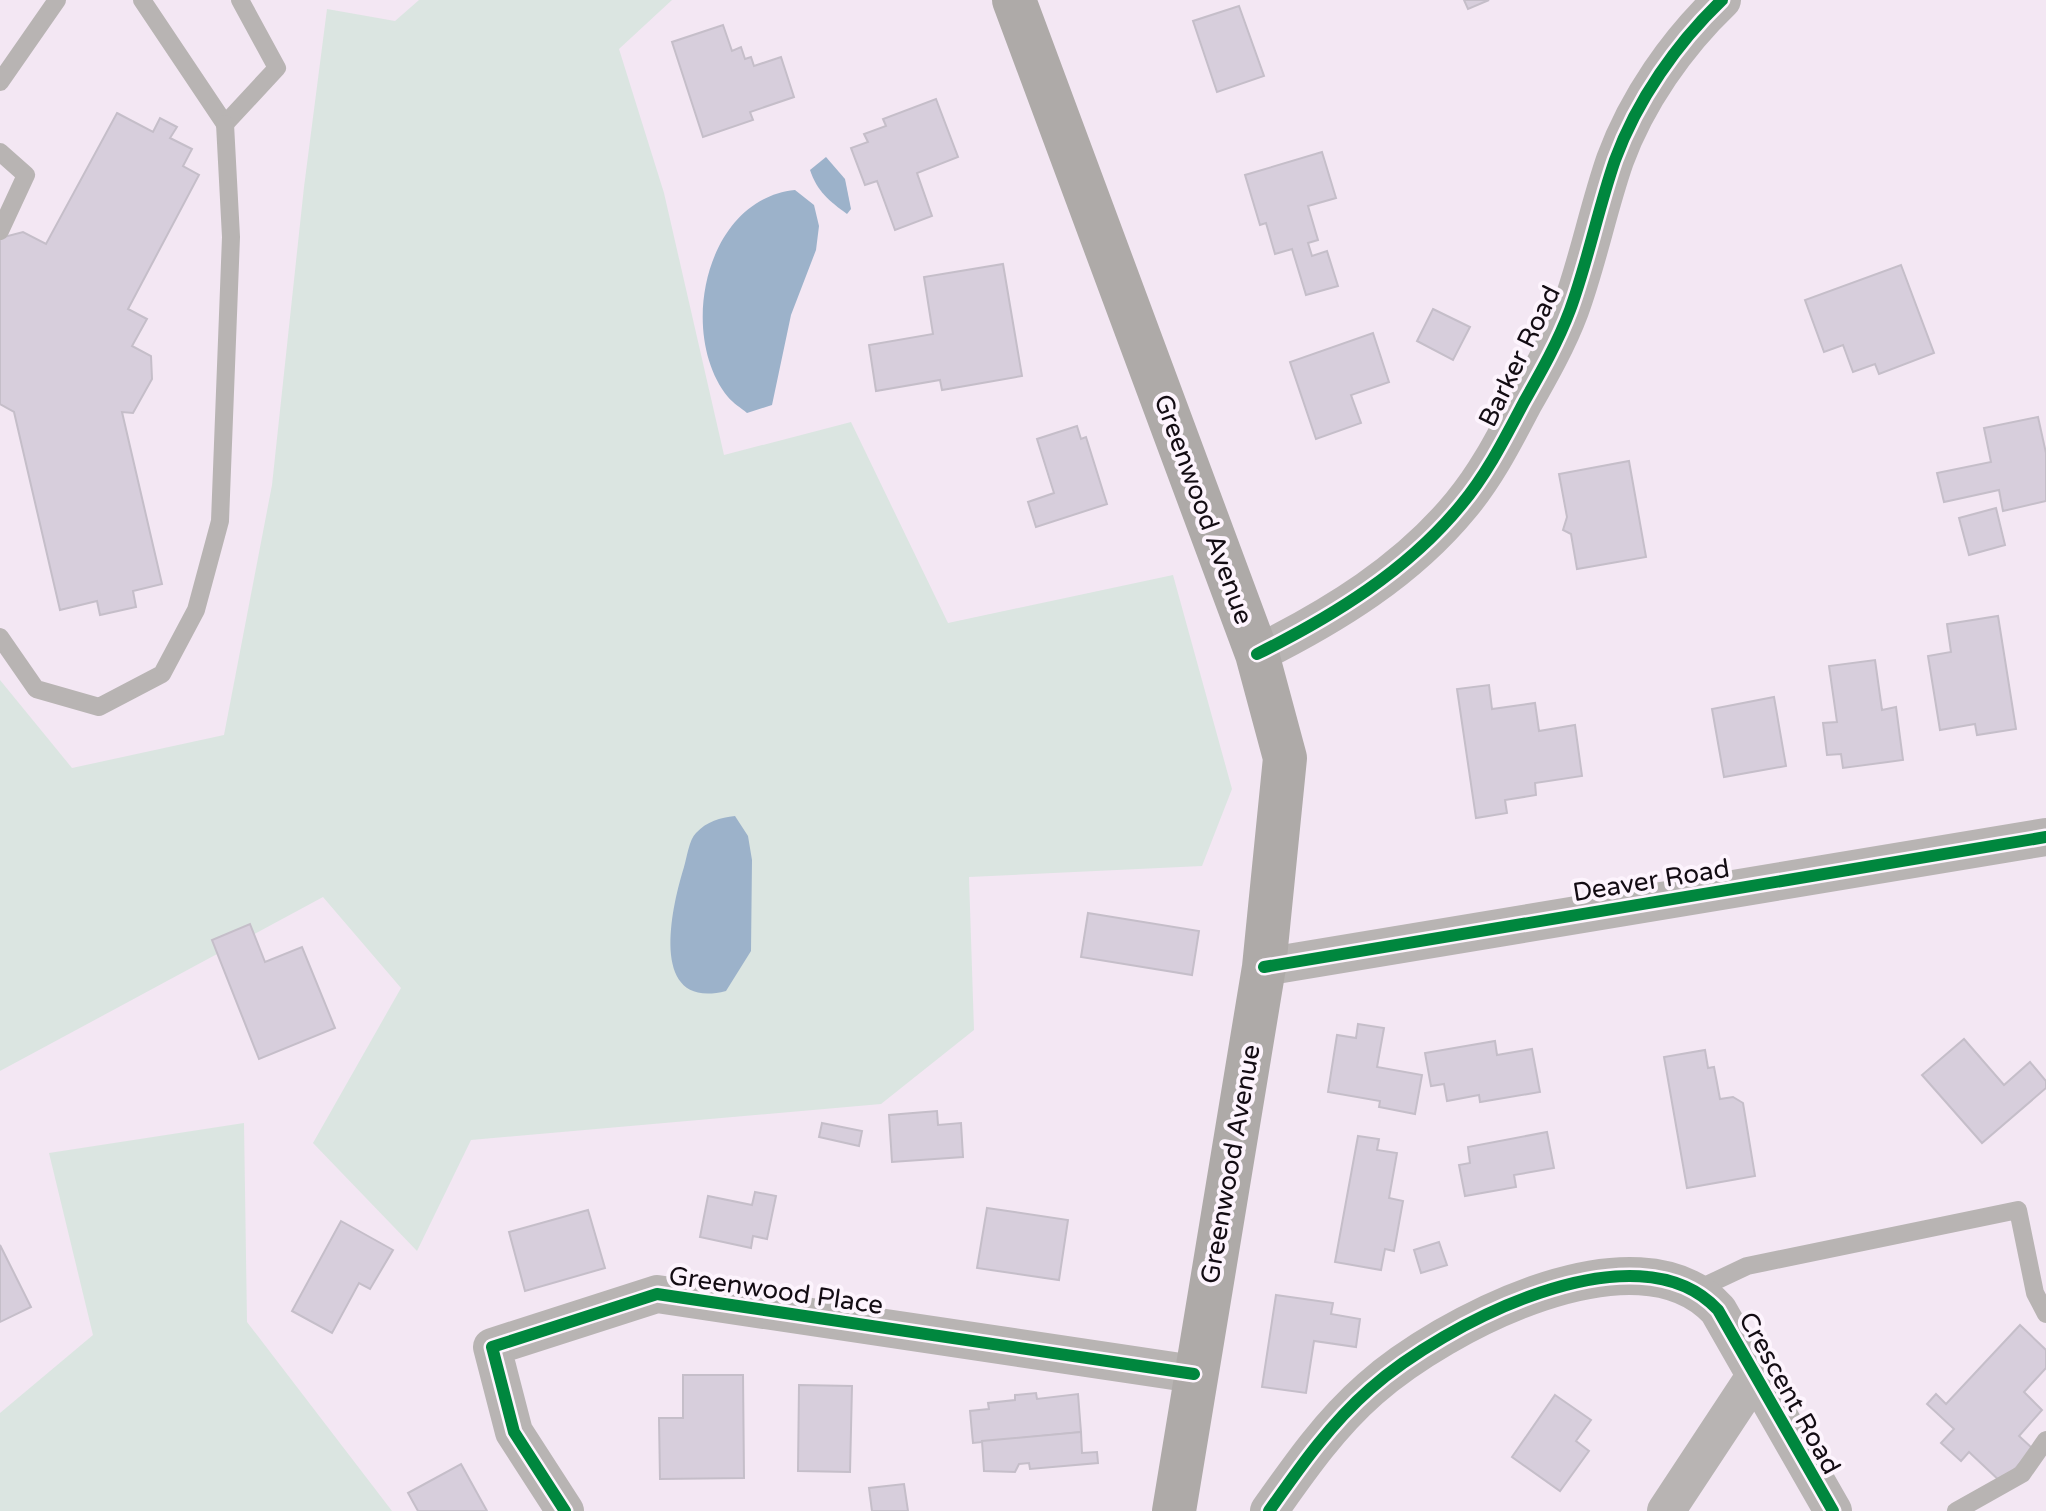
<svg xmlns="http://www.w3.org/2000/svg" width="2046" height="1511" font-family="'Varela Round',sans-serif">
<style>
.green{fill:#dbe5e1}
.water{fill:#9cb2ca}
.building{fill:#d7cedc;stroke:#c5bec9;stroke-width:2}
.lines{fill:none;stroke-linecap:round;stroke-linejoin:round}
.service{stroke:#b8b4b3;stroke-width:18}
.minor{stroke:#b8b4b3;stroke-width:38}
.secondary{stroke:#aeaaa8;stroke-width:44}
.cycleway-casing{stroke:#fdf4fd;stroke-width:17}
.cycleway{stroke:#00873e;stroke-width:12}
.labels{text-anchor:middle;stroke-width:8;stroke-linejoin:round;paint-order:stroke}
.street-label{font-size:26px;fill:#130c13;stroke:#fdf4fd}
</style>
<rect width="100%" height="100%" fill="#f3e7f3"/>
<g class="green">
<path d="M419 0H672L619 49 664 193 724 455 851 422 948 623 1173 575 1232 789 1202 866 969 877 974 1030 881 1104 471 1140 417 1251 313 1143 401 988 323 897 0 1071V680L72 768 224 735 272 485 304 187 327 9 395 21Z"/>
<path d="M244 1123 247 1322 392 1511H0V1413L93 1335 49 1153Z"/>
</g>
<g class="water">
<path d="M826 157 845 179 851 209 847 214C829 201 817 191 810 170Z"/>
<path d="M795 190 814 205 819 226 816 250 791 315 772 405 747 413C741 408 733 403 728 397 677 334 705 199 795 190Z"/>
<path d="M735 816 748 836 752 860 751 951 726 991C648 1011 671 909 684 867 687 857 689 840 696 833 707 821 720 818 735 816Z"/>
</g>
<g class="building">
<path d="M1464 0H1489L1468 9Z"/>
<path d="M1239 6 1264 76 1217 92 1193 21Z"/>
<path d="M723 25 732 51 741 47 745 59 751 57 754 66 781 57 794 97 750 112 753 120 703 137 672 42Z"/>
<path d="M936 99 958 157 917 173 932 216 895 230 877 181 865 185 851 148 868 142 864 134 886 126 883 119Z"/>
<path d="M117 113 153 132 160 118 177 127 170 138 192 149 183 166 199 175 128 309 147 319 132 346 151 356 152 379 133 413 122 412 162 584 133 591 136 607 100 615 97 601 60 610 14 412 0 404V238L23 232 46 244Z"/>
<path d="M1322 152 1336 198 1308 206 1318 240 1308 243 1312 256 1327 251 1338 286 1306 295 1292 249 1275 254 1266 223 1260 225 1245 175Z"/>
<path d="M1003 264 1022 376 942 390 940 380 876 391 869 345 933 334 924 277Z"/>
<path d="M1901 265 1934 353 1879 374 1875 364 1853 372 1843 345 1824 352 1805 300Z"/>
<path d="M1433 309 1470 327 1453 360 1417 341Z"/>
<path d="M1373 333 1389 382 1351 395 1361 423 1316 439 1290 362Z"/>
<path d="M2038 417 2046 453V501L2003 511 1999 490 1944 502 1937 473 1991 462 1984 428Z"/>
<path d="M1077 426 1081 439 1086 437 1107 504 1036 527 1028 502 1054 493 1037 439Z"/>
<path d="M1629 461 1646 557 1577 569 1571 534 1563 530 1567 517 1559 474Z"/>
<path d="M1996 508 2005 545 1969 555 1959 518Z"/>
<path d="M1998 616 2016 729 1977 735 1975 724 1940 730 1928 656 1951 652 1947 624Z"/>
<path d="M1875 660 1882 710 1896 707 1903 760 1843 768 1841 754 1827 755 1823 723 1837 722 1829 666Z"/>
<path d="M1489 685 1492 709 1535 703 1539 731 1575 725 1582 776 1535 783 1536 795 1505 800 1507 813 1476 818 1457 689Z"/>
<path d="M1774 697 1786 766 1724 777 1712 709Z"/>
<path d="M1088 913 1199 931 1192 975 1081 957Z"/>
<path d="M250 924 265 962 302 947 335 1028 259 1059 212 940Z"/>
<path d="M1358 1024 1384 1028 1377 1067 1422 1075 1415 1114 1379 1107 1380 1101 1328 1092 1337 1035 1356 1038Z"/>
<path d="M1964 1039 2004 1085 2030 1062 2046 1081V1088L1982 1143 1922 1075Z"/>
<path d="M1495 1041 1497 1055 1532 1049 1540 1092 1480 1102 1479 1095 1447 1101 1444 1084 1431 1086 1425 1053Z"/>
<path d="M1705 1050 1708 1068 1714 1067 1720 1099 1733 1097 1743 1103 1755 1176 1687 1188 1664 1057Z"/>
<path d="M937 1111 938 1125 961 1123 963 1157 892 1162 889 1115Z"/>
<path d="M822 1123 862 1131 859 1146 819 1137Z"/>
<path d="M1547 1132 1554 1168 1514 1175 1516 1187 1465 1196 1459 1165 1470 1163 1468 1147Z"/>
<path d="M1358 1136 1379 1139 1377 1150 1397 1153 1389 1198 1403 1201 1394 1251 1385 1249 1381 1270 1335 1262Z"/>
<path d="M755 1192 776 1196 767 1239 753 1236 751 1248 700 1237 708 1196 752 1205Z"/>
<path d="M987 1208 1068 1220 1059 1280 977 1268Z"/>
<path d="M588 1210 605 1268 525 1291 509 1232Z"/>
<path d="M341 1221 393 1250 370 1289 359 1283 332 1333 292 1311Z"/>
<path d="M1439 1242 1447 1265 1421 1273 1414 1250Z"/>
<path d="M0 1245 31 1307 0 1322Z"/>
<path d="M1276 1295 1333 1303 1331 1314 1360 1319 1356 1347 1314 1341 1306 1393 1262 1387Z"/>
<path d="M2020 1325 2046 1350V1368L2024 1392 2042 1410 2019 1436 2033 1449 2002 1483 1969 1452 1961 1461 1941 1443 1954 1429 1927 1404 1936 1394 1946 1404Z"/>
<path d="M683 1375H743L744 1478 660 1479 659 1418H683Z"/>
<path d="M799 1385 852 1386 850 1472 798 1471Z"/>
<path d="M1036 1393 1037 1399 1078 1394 1081 1432 973 1443 970 1411 989 1409 988 1403 1015 1400V1395Z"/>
<path d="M1555 1395 1591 1420 1576 1441 1589 1451 1560 1491 1512 1457Z"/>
<path d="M1081 1432 1082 1453 1097 1452 1098 1463 1030 1469 1029 1463 1019 1464 1015 1472 984 1471 982 1441Z"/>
<path d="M461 1464 487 1511H418L408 1493Z"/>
<path d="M904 1484 908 1511H872L869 1488Z"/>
</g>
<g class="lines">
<g class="service">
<path d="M142 0 225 124 277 68 240 0"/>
<path d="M0 82 57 0"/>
<path d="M0 152 26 175 0 231"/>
<path d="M0 637 36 689 99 707 162 674 196 610 220 521 231 237 225 124"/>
<path d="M1696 1290 1747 1266 2018 1210 2035 1293 2046 1314"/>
<path d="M1956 1511 2022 1474 2046 1440"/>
</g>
<g class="minor">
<path d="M1257 654C1333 616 1407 571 1461 505 1487 474 1505 438 1524 402 1541 372 1558 342 1570 310 1588 261 1598 209 1615 160 1637 100 1677 43 1722 0"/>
<path d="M1264 967 2046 837"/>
<path d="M565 1511 514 1432 492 1347 657 1294 1194 1374"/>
<path d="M1269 1511C1300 1467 1330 1424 1370 1389 1442 1325 1637 1222 1718 1310L1833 1511"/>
<path d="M1666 1511 1755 1376"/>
</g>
<path class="secondary" d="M1014 0 1257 654 1285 758 1264 967 1174 1511"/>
<defs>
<g id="cycleway">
<path d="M1257 654C1333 616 1407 571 1461 505 1487 474 1505 438 1524 402 1541 372 1558 342 1570 310 1588 261 1598 209 1615 160 1637 100 1677 43 1722 0"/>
<path d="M1264 967 2046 837"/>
<path d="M565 1511 514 1432 492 1347 657 1294 1194 1374"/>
<path d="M1269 1511C1300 1467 1330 1424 1370 1389 1442 1325 1637 1222 1718 1310L1833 1511"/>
</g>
</defs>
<use href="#cycleway" class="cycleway-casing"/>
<use href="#cycleway" class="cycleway"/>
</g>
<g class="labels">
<g class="street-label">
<text transform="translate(1519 356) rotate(-64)" y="9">Barker Road</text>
<text transform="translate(1204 509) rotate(70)" y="9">Greenwood Avenue</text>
<text transform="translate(1651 880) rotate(-9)" y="9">Deaver Road</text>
<text transform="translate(1230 1164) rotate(-80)" y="9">Greenwood Avenue</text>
<text transform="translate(776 1290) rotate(8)" y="9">Greenwood Place</text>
<text transform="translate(1790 1393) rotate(61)" y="9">Crescent Road</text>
</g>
</g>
</svg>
